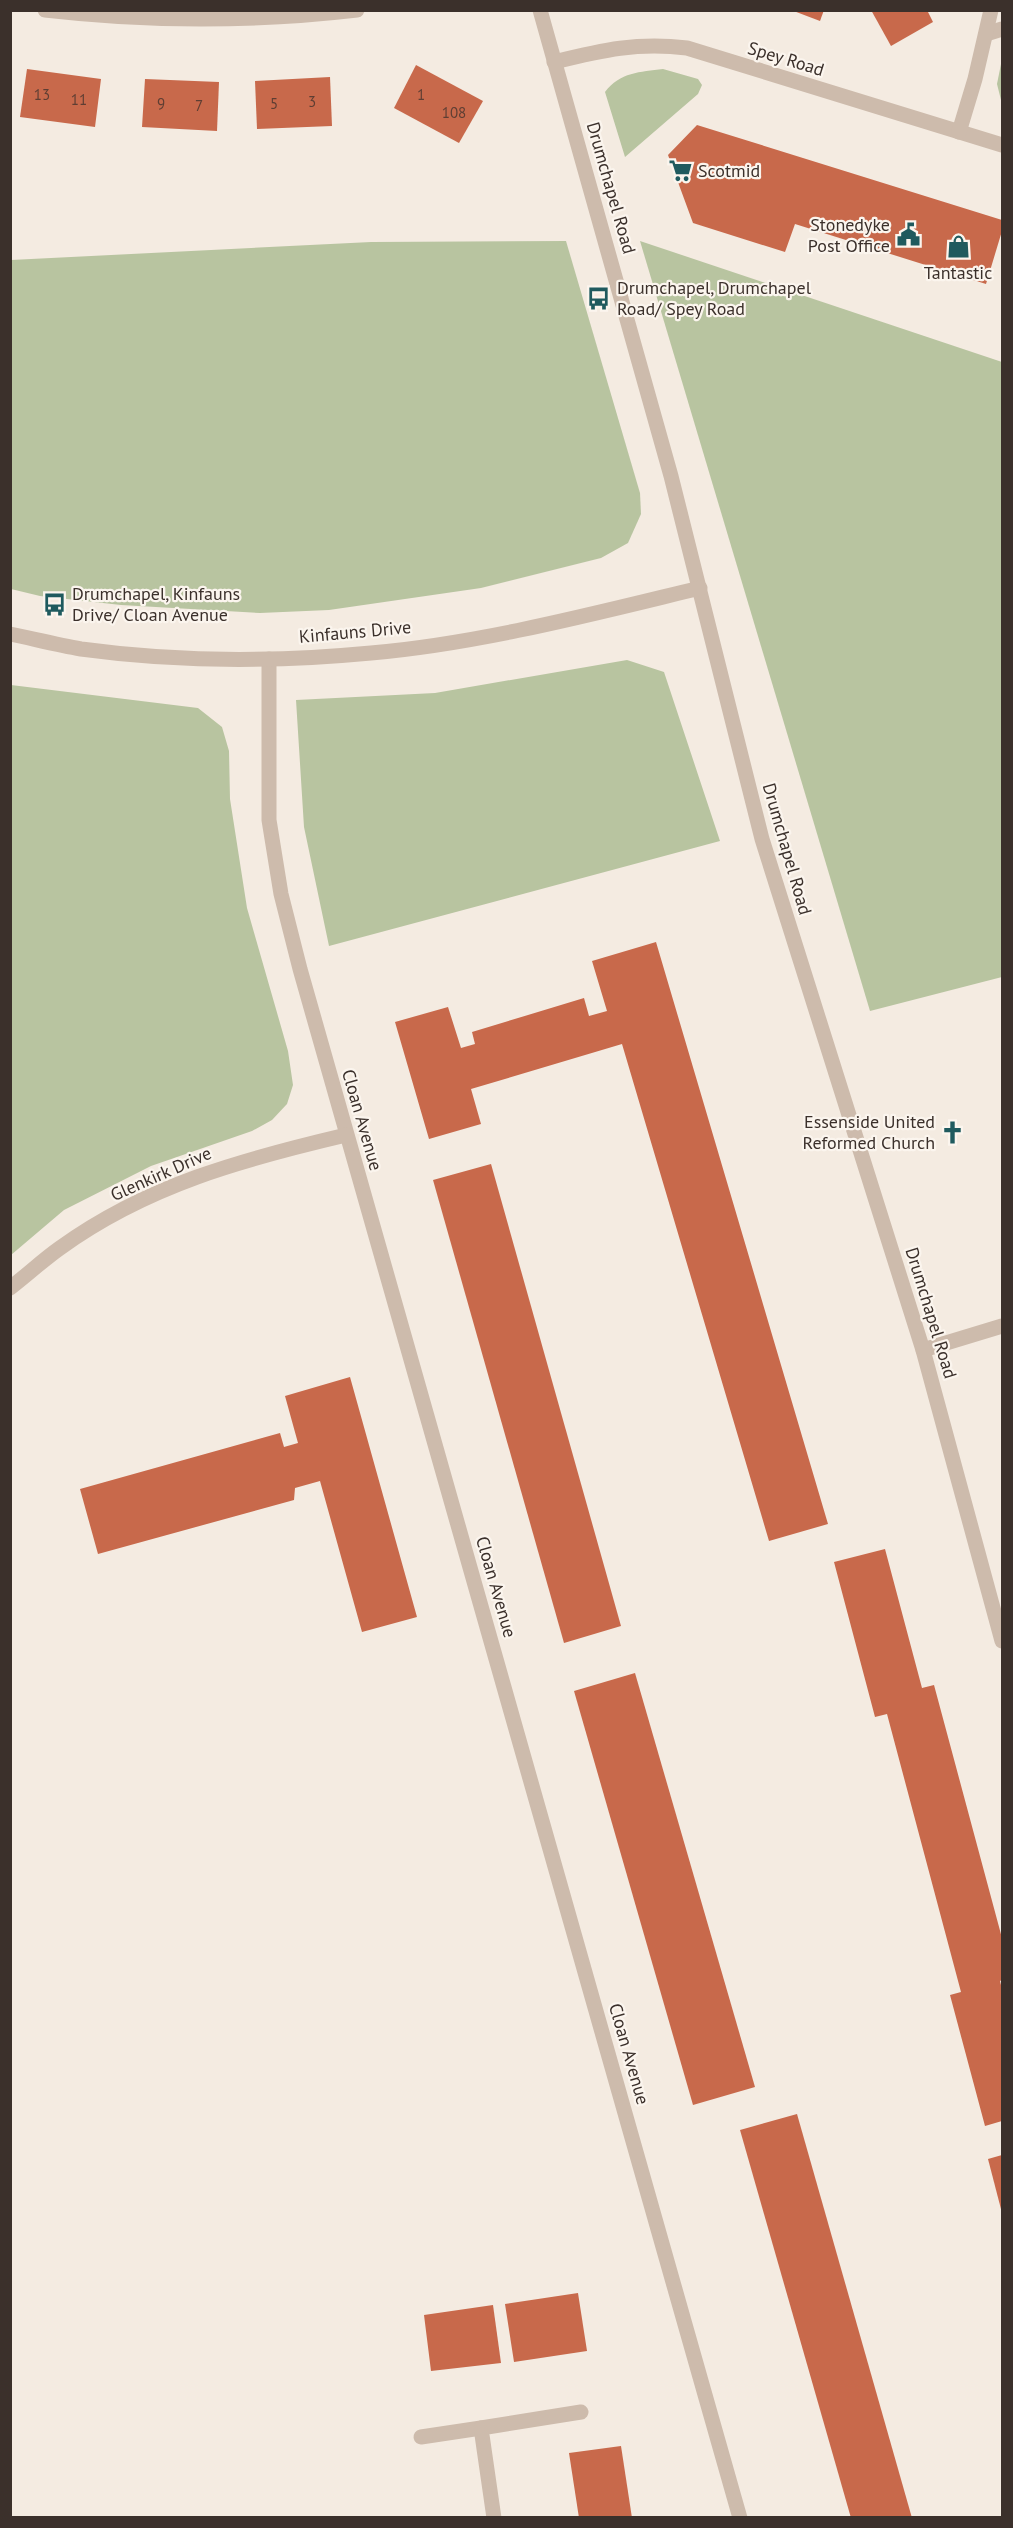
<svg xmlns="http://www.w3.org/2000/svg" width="1013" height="2528" font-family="'PT Sans',sans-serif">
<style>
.green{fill:#b8c4a0}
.building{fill:#c8694b}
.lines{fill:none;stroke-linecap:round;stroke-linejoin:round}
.service{stroke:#cdbbac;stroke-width:15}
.minor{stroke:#cdbbac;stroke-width:15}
.tertiary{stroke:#cdbbac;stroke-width:15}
.labels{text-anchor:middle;stroke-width:4.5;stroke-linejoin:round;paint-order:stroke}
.number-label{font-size:15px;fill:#5e3e33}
.street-label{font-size:18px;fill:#3b302b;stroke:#fbf5ee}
.poi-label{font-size:18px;fill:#3b302b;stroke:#fbf5ee;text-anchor:start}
</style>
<rect width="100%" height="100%" fill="#f4ebe1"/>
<g class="green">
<path d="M1002 59V104L997 84Z"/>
<path d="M663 69 698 79 702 85 698 94 625 157 605 92C620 72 640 72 663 69Z"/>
<path d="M566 241 640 493 641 514 628 543 601 558 481 588 329 610 260 613 121 605 40 596 11 589V260L371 242Z"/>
<path d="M640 241 1002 362V977L870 1011Z"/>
<path d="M627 660 664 672 720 841 329 946 304 827 296 700 435 693Z"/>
<path d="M11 685 198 708 222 727 229 751 230 799 247 908 288 1051 293 1085 287 1104 272 1120 252 1131 151 1166 64 1210 11 1255Z"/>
</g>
<g class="building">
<path d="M791 10H824L820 21Z"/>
<path d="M871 10H927L933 22 891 46Z"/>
<path d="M416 65 483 101 459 143 394 108Z"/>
<path d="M27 69 101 79 95 127 20 117Z"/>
<path d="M330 77 332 126 257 129 255 81Z"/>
<path d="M145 79 219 82 217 131 142 127Z"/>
<path d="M697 125 1002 220V231L986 284 795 224 785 252 693 223 668 155Z"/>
<path d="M656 942 828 1524 769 1541 622 1044 471 1089 481 1124 429 1139 395 1022 448 1007 461 1048 475 1044 472 1032 584 998 589 1016 607 1011 592 961Z"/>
<path d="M491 1164 621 1626 564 1643 433 1180Z"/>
<path d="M350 1377 417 1617 362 1632 320 1481 295 1488 294 1500 98 1554 80 1489 280 1433 284 1447 298 1443 285 1396Z"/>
<path d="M885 1549 922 1688 934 1685 1002 1938V1980L1000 1981 1002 1989V2121L985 2126 950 1995 961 1992 887 1714 875 1717 834 1562Z"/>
<path d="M635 1673 755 2087 693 2105 574 1691Z"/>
<path d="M797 2114 912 2518H851L740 2130Z"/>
<path d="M1002 2155V2213L988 2159Z"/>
<path d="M578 2293 587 2351 514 2362 505 2304Z"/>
<path d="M493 2305 501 2363 431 2371 424 2315Z"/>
<path d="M621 2446 632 2518H579L569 2453Z"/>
</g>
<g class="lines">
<path class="service" d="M986 34 1002 29"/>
<g class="minor">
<path d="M45 10C148 22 254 22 357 10"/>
<path d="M554 62C603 50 637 42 687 48L1002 145"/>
<path d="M959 132 975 79 991 10"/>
<path d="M269 659V820L281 894 300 969 740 2518"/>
<path d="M10 1288C27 1275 43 1260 60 1248 147 1185 244 1159 346 1135"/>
<path d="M923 1350 1002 1326"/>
<path d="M421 2437 481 2428"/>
<path d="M494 2518 481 2428 581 2412"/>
</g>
<g class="tertiary">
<path d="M540 10 671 476 762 839 923 1350 1002 1641"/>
<path d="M10 634C34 639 58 645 81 649 176 662 276 662 371 653 482 643 592 614 700 588"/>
</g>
</g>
<defs>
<symbol id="supermarket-bare" viewBox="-9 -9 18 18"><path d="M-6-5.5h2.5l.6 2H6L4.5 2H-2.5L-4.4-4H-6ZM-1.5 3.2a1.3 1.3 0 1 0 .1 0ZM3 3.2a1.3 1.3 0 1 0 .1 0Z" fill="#1f5a5e" stroke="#fbf5ee" stroke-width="2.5" paint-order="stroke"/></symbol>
<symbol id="civic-bare" viewBox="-9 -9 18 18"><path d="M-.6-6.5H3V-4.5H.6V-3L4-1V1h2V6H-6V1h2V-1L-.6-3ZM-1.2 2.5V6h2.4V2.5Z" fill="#1f5a5e" stroke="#fbf5ee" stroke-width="2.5" paint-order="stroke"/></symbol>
<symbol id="shop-bare" viewBox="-9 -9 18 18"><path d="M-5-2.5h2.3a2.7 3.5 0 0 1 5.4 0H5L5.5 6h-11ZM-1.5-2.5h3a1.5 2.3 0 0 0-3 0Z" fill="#1f5a5e" stroke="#fbf5ee" stroke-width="2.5" paint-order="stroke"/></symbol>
<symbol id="bus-bare" viewBox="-9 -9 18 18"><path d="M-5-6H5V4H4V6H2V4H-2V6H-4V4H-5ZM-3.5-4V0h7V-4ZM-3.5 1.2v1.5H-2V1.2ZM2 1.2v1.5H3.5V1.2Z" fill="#1f5a5e" stroke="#fbf5ee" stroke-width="2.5" paint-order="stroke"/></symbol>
<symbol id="church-bare" viewBox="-9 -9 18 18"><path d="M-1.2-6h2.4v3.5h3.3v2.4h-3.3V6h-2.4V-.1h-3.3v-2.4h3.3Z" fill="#1f5a5e" stroke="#fbf5ee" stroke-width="2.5" paint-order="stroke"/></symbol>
</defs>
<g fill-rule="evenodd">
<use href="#supermarket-bare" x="664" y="154" width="33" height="33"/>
<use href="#civic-bare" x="892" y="218" width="33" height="33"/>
<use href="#shop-bare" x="942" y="230" width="33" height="33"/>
<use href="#bus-bare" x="582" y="282" width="33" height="33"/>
<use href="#bus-bare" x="38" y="588" width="33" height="33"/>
<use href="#church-bare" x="936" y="1116" width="33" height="33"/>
</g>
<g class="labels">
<g class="number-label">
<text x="42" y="100">13</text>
<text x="421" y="100">1</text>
<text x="79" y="105">11</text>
<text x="312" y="107">3</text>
<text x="161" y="109">9</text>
<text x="274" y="109">5</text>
<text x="199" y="111">7</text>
<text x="454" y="118">108</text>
</g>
<g class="street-label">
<text transform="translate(786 59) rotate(17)" y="6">Spey Road</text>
<text transform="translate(611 188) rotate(74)" y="6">Drumchapel Road</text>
<text transform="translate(355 632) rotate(-5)" y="6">Kinfauns Drive</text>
<text transform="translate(787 849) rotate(74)" y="6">Drumchapel Road</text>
<text transform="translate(362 1120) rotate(74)" y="6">Cloan Avenue</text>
<text transform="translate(161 1174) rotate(-24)" y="6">Glenkirk Drive</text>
<text transform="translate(931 1313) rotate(73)" y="6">Drumchapel Road</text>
<text transform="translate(496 1587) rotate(74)" y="6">Cloan Avenue</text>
<text transform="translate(629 2054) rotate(74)" y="6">Cloan Avenue</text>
</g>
<g class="poi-label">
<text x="698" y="177">Scotmid</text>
<text x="890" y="231" text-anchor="end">Stonedyke<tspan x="890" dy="21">Post Office</tspan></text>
<text x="958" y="279" text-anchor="middle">Tantastic</text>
<text x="617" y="294">Drumchapel, Drumchapel<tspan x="617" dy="21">Road/ Spey Road</tspan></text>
<text x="72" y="600">Drumchapel, Kinfauns<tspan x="72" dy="21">Drive/ Cloan Avenue</tspan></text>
<text x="935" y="1128" text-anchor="end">Essenside United<tspan x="935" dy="21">Reformed Church</tspan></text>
</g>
</g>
<rect width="1013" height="2528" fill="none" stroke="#3b302b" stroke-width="24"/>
</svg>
